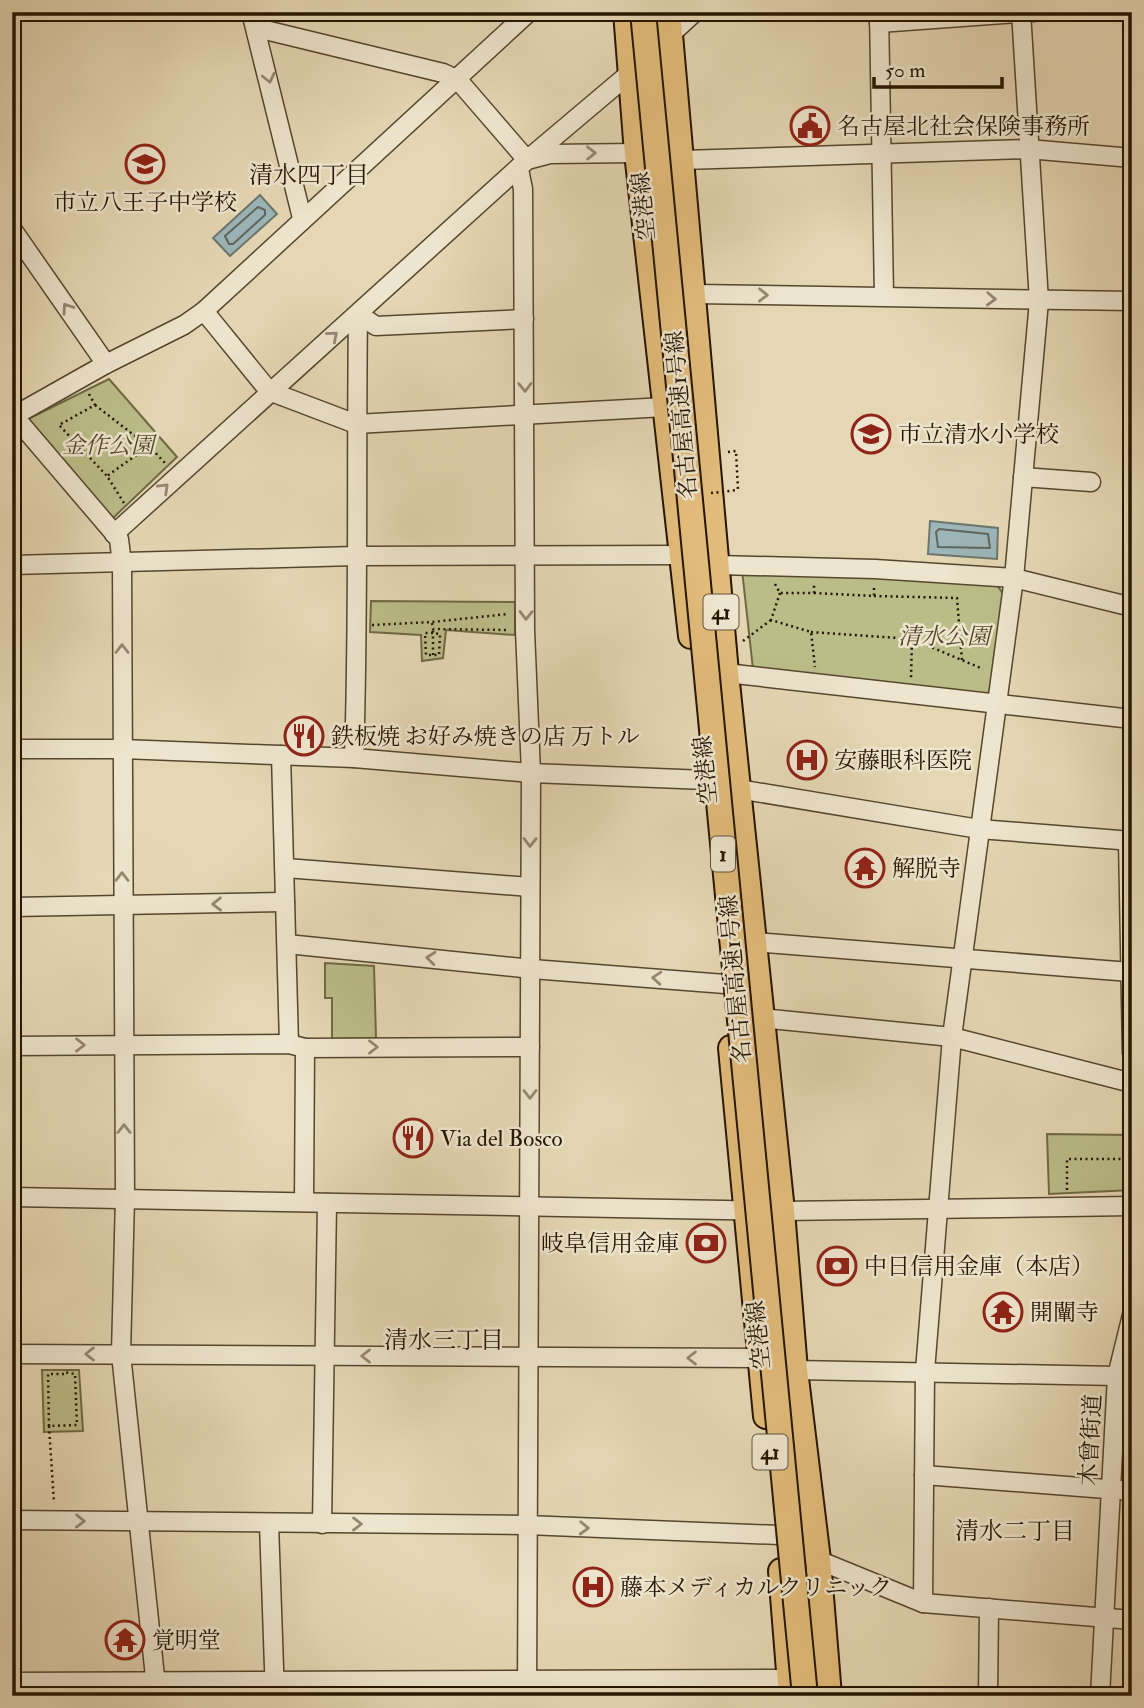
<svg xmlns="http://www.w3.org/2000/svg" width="1144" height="1708" font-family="'IM FELL Double Pica','Noto Serif JP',serif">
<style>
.green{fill:#bbbd89;stroke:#706944;stroke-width:2}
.water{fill:#9cb6b9;stroke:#6c766f;stroke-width:2}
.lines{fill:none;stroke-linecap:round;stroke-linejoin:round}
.shore{stroke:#60665c;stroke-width:2}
.minor-casing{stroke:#55462d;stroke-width:21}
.highway-casing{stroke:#251500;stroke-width:28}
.path{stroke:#251500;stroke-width:2.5;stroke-dasharray:2 3.5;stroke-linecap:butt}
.minor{stroke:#eee5ce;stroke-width:18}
.highway{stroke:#e2bc7a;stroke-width:24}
.highway-bridge-casing{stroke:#251500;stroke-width:28;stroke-linecap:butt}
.path-bridge{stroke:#251500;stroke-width:2.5;stroke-dasharray:2 3.5;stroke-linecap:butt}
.highway-bridge{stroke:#e2bc7a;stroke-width:24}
.oneway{stroke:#948771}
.labels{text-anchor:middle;stroke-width:5;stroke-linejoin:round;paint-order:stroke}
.shield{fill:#eee5ce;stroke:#61533e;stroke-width:2}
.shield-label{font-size:21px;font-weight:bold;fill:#251500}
.poi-label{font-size:23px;fill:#251500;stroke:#eee5ce;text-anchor:start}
.street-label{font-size:23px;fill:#251500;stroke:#eee5ce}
.park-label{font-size:23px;font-style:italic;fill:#524729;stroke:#eee5ce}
.neighbourhood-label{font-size:24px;fill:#251500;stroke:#eee5ce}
</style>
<rect width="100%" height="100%" fill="#e5d7b4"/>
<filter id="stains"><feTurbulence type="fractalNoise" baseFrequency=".00286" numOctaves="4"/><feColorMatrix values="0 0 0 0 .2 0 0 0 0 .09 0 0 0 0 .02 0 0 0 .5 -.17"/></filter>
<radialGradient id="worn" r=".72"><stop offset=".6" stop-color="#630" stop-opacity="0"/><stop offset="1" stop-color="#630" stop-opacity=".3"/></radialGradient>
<g class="green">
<path d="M109 379 177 457 113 518 26 420Z"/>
<path d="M742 570 996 584 1004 595 992 690 983 695 753 669Z"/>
<path d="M371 601 515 602V635L446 630 443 658 422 661 421 635 370 632Z"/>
<path d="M325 963 374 966 376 1038 332 1039V998H325Z"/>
<path d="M1047 1134 1132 1135V1190L1049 1194Z"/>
<path d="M42 1370H79L83 1431 44 1432Z"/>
</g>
<g class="water">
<path d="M260 195 277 214 230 256 213 238Z"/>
<path d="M930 521 998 528 997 559 928 554Z"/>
</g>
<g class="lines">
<g class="shore">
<path d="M258 207 265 210V215L233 244H229L225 236Z"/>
<path d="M939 529 988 534 990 548 938 547 936 532Z"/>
</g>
<defs>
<g id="minor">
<path d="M251 12 302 218"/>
<path d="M879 12 884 296"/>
<path d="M879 23 1033 12"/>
<path d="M257 28 443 73 458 80 527 160 630 73"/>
<path d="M670 35 695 12"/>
<path d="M683 160 1028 149 1132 158"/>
<path d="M519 169 523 189 525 630 531 773 527 1696"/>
<path d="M12 229 106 364"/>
<path d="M695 294 1132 301"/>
<path d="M204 311 269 391 356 424 665 407"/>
<path d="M358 314 376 326 524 319"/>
<path d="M14 416 119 539 122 564 125 1197 121 1354 157 1696"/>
<path d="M12 417 106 364 184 325 204 311 529 12"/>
<path d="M1023 477 1091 482"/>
<path d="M114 534 527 160 550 154 637 153"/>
<path d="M12 565 356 556 683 555"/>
<path d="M718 565 875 569 1014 578 1132 607"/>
<path d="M726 673 1132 719"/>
<path d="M12 749H122L354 758 531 773 706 780 738 789 979 829 1132 841"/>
<path d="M281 755 289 1044"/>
<path d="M354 758C359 610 356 462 358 314"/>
<path d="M1128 841 1132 1053"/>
<path d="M286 868 530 887"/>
<path d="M12 907 285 902"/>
<path d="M754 942 1130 972"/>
<path d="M287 944 532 969 725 984"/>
<path d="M761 1018 952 1037 1132 1083"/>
<path d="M12 1046 289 1044 305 1048 530 1047"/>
<path d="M12 1197 782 1211 1132 1206"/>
<path d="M304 1202 305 1048"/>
<path d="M12 1354 760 1358"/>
<path d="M795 1370 1117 1376 1132 1379"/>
<path d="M924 1475 1132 1491"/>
<path d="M12 1520 526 1525 779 1535 818 1560 923 1603 1132 1620"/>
<path d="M269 1524 275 1696"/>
<path d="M322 1524 327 1203"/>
<path d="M923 1603 925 1371 952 1037 1014 578 1039 301 1021 12"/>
<path d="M12 1682 789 1679"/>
<path d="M988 1696 989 1608"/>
<path d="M1100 1696 1117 1376 1132 1315"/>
</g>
<g id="highway">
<path d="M626 12 637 153 691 636"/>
<path d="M668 12 726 673 782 1211 795 1370 818 1560 829 1696"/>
<path d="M731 1048 766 1416"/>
<path d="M781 1571 791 1696"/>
</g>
</defs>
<use href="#minor" class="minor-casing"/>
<use href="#highway" class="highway-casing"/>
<g class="path">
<path d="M89 394 95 405 59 425 107 476"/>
<path d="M95 405 148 446"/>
<path d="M728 452 736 451 738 490"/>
<path d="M66 453 79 446"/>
<path d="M124 503 107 476 149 446 165 463"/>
<path d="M775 584 780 593H814V584"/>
<path d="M780 593 771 620 811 632 815 667"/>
<path d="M814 593 874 596V587"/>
<path d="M874 596 957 598 962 660"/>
<path d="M432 623 433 629 508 630"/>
<path d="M372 625 432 622 508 614"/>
<path d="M811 632 912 639 911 678"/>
<path d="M912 639 983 669"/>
<path d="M743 641 771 620"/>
<path d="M433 655V633H425L426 655H439L440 634 433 633V629"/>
<path d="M1067 1190V1159H1132"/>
<path d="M64 1374H48L49 1426 77 1425 75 1374 64 1372"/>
<path d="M49 1426 54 1503"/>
</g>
<use href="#minor" class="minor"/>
<use href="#highway" class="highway"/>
<defs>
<path id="highway-bridge" d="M643 12 805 1696"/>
</defs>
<use href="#highway-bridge" class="highway-bridge-casing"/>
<path class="path-bridge" d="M711 493 738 490"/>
<use href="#highway-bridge" class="highway-bridge"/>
</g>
<defs><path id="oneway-chevron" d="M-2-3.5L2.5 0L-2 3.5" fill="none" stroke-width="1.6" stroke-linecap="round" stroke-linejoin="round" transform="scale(1.75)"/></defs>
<g class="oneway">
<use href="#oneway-chevron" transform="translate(269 78) rotate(77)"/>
<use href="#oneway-chevron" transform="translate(591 153) rotate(-1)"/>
<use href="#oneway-chevron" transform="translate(763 295) rotate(1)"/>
<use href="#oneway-chevron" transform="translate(991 299) rotate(2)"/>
<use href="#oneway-chevron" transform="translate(67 308) rotate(-125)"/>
<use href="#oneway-chevron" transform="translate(333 336) rotate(-41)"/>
<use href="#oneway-chevron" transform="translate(525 387) rotate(89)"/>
<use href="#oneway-chevron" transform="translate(164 488) rotate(-44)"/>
<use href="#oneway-chevron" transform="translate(526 615) rotate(91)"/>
<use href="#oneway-chevron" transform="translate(122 649) rotate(-90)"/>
<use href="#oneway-chevron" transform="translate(530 842) rotate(91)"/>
<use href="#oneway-chevron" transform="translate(122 877) rotate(-90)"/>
<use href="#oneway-chevron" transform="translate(217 904) rotate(179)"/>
<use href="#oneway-chevron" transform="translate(431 958) rotate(-174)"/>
<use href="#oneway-chevron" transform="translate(657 978) rotate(-176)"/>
<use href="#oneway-chevron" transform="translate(80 1045)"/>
<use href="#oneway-chevron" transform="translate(373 1047)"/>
<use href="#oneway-chevron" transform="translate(530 1094) rotate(90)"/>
<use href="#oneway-chevron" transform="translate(124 1129) rotate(-90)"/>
<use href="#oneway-chevron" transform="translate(90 1354) rotate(-180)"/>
<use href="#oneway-chevron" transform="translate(366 1356) rotate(-180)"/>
<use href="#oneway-chevron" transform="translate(692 1358) rotate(-180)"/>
<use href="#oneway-chevron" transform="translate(80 1521) rotate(1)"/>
<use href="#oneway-chevron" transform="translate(357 1524)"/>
<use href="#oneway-chevron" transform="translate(584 1528) rotate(2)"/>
</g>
<defs>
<symbol id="civic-ring" viewBox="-11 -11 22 22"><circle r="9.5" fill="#eee5ce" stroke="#8f2418" stroke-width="1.5"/><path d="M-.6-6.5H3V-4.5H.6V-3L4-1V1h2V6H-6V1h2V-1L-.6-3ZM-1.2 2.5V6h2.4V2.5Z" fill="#8f2418"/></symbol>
<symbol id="school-ring" viewBox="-11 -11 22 22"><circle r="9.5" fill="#eee5ce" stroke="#8f2418" stroke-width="1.5"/><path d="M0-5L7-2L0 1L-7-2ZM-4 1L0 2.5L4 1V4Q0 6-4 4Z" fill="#8f2418"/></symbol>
<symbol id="restaurant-ring" viewBox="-11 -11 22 22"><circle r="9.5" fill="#eee5ce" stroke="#8f2418" stroke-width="1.5"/><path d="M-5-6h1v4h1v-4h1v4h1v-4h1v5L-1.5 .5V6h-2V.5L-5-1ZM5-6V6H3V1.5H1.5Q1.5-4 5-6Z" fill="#8f2418"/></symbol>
<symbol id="hospital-ring" viewBox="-11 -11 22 22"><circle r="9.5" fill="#eee5ce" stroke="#8f2418" stroke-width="1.5"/><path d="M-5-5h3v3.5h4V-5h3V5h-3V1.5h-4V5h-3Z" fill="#8f2418"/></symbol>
<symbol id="temple-ring" viewBox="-11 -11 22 22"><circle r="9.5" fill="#eee5ce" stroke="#8f2418" stroke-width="1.5"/><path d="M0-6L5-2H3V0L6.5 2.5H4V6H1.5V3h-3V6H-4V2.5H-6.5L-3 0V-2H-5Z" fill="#8f2418"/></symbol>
<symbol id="bank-ring" viewBox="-11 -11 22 22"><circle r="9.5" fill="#eee5ce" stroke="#8f2418" stroke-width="1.5"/><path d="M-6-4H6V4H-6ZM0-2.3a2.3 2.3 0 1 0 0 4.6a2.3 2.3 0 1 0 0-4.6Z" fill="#8f2418"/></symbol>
</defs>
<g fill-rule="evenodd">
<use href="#civic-ring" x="788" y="104" width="44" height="44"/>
<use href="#school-ring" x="123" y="142" width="44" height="44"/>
<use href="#school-ring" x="849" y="412" width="44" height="44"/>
<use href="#restaurant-ring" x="282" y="714" width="44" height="44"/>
<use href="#hospital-ring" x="785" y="738" width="44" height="44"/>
<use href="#temple-ring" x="843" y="846" width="44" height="44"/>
<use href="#restaurant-ring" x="391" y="1116" width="44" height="44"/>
<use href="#bank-ring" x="684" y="1221" width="44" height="44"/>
<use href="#bank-ring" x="815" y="1244" width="44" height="44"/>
<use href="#temple-ring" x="981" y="1290" width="44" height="44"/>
<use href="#hospital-ring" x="571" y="1565" width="44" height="44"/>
<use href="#temple-ring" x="103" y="1618" width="44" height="44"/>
</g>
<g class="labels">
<g class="shield">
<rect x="703.5" y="594.5" width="35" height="35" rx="5"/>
<rect x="711" y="836.5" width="24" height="35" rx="5"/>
<rect x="752.5" y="1434.5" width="35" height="35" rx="5"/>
</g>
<g class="shield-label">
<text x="721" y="619">41</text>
<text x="723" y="861">1</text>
<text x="770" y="1459">41</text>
</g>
<g class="poi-label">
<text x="837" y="134">名古屋北社会保険事務所</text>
<text x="145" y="210" text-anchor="middle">市立八王子中学校</text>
<text x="898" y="442">市立清水小学校</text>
<text x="331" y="744">鉄板焼 お好み焼きの店 万トル</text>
<text x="834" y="768">安藤眼科医院</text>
<text x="892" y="876">解脱寺</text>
<text x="440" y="1146">Via del Bosco</text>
<text x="679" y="1251" text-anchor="end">岐阜信用金庫</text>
<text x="864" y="1274">中日信用金庫（本店）</text>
<text x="1030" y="1320">開闡寺</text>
<text x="620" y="1595">藤本メディカルクリニック</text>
<text x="152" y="1648">覚明堂</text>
</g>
<g class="street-label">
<text transform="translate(643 206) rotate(-96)" y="8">空港線</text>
<text transform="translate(681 415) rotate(-95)" y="8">名古屋高速1号線</text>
<text transform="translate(705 770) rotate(-96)" y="8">空港線</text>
<text transform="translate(735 979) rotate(-95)" y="8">名古屋高速1号線</text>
<text transform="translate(758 1335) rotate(-96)" y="8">空港線</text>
<text transform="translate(1090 1440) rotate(-87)" y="8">木曾街道</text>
</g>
<g class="park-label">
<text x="108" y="453">金作公園</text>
<text x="944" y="644">清水公園</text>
</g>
<g class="neighbourhood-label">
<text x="309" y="183">清水四丁目</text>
<text x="444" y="1348">清水三丁目</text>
<text x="1015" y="1539">清水二丁目</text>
</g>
</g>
<rect width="1144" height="1708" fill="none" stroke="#e5d7b4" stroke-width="42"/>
<rect x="14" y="14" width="1116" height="1680" fill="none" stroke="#251500" stroke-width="3.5"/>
<rect x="21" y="21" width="1102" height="1666" fill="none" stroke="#251500" stroke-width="2"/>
<path d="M874 77v10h128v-10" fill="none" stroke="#251500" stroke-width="3.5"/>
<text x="885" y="77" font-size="21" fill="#251500" stroke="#eee5ce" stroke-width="5" paint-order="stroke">50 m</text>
<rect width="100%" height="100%" filter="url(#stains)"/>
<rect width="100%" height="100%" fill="url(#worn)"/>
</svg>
